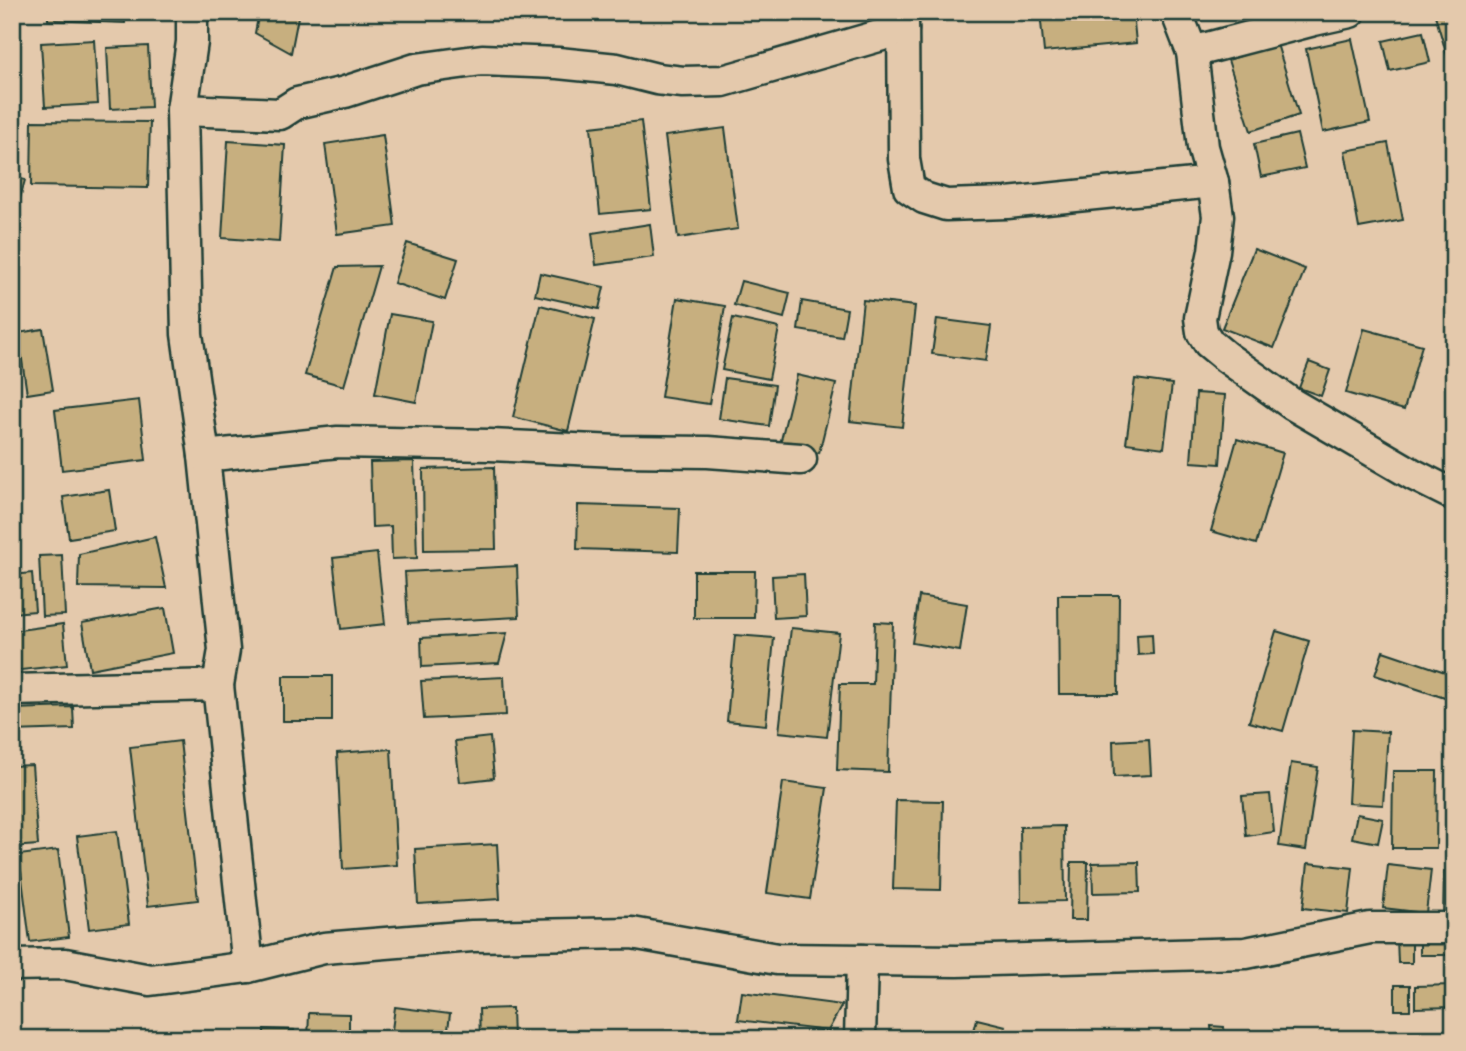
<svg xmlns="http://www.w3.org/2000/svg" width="1466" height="1051" font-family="Mynerve,sans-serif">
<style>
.building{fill:#c7af7f;stroke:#1f3d34;stroke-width:2}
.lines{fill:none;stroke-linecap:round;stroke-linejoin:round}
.minor-casing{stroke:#1f3d34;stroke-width:35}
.minor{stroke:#e4c9ac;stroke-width:30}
</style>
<rect width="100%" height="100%" fill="#e4c9ac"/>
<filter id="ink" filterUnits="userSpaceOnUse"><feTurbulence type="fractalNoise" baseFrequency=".0143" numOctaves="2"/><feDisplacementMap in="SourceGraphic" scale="14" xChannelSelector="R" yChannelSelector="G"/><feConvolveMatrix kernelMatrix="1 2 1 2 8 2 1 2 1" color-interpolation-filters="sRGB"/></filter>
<g filter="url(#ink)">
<g class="building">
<path d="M48 12H126L125 23 48 20Z"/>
<path d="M259 12H299L291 53 255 33Z"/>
<path d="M1040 12H1133L1136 43 1044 52Z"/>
<path d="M1443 12H1454V79L1435 15Z"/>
<path d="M1423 32 1430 62 1390 71 1383 41Z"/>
<path d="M1352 39 1370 122 1323 132 1306 49Z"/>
<path d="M94 40 98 104 45 107 41 43Z"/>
<path d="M1277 44 1299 115 1251 131 1228 60Z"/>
<path d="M148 46 151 107 110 109 107 48Z"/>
<path d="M32 121 150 122 148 188 31 186Z"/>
<path d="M641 121 651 209 600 214 591 127Z"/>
<path d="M725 128 738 229 678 238 665 136Z"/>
<path d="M1297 134 1305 168 1261 177 1254 144Z"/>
<path d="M383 135 395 226 337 234 325 144Z"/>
<path d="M228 141 285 145 279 242 222 238Z"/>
<path d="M1388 143 1403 220 1359 228 1345 151Z"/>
<path d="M12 177 25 180 12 227Z"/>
<path d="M650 224 654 257 596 265 592 233Z"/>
<path d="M407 243 458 259 445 300 394 283Z"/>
<path d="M1254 249 1305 269 1274 348 1222 328Z"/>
<path d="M379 266 344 386 305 375 337 267Z"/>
<path d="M540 273 604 287 599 309 535 295Z"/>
<path d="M741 281 790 293 784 318 734 305Z"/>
<path d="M677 298 725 306 709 404 661 397Z"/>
<path d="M863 300 915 306 902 427 850 421Z"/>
<path d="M802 301 847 309 842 337 798 330Z"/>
<path d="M540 305 595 319 568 431 513 417Z"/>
<path d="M390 314 432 321 416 402 375 394Z"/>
<path d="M733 318 779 328 769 379 722 370Z"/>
<path d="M937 319 991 326 986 361 932 354Z"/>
<path d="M43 329 53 390 27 394 18 333Z"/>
<path d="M1364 329 1422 345 1404 410 1346 393Z"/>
<path d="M1309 362 1330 370 1321 396 1299 388Z"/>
<path d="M797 375 836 384 819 453 780 444Z"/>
<path d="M725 378 775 385 769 426 719 419Z"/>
<path d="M1135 379 1172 384 1164 448 1126 443Z"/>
<path d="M1196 393 1225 395 1220 464 1191 462Z"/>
<path d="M139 400 146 460 62 470 55 410Z"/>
<path d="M1237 439 1283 453 1256 544 1211 531Z"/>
<path d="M414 461 417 558 392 559 391 526 372 527 370 462Z"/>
<path d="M494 467 496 549 424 550 423 469Z"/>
<path d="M109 490 115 531 69 538 63 497Z"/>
<path d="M578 505 680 508 678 552 577 549Z"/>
<path d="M155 537 166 588 78 587 79 554Z"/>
<path d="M377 553 385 624 341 629 333 558Z"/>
<path d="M62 555 65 615 42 616 39 556Z"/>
<path d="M517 566 519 617 408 623 405 572Z"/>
<path d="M694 571H755L754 618H694Z"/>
<path d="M32 573 35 611 12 613V575Z"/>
<path d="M804 574 806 616 774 618 772 576Z"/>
<path d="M1058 595H1119L1118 694H1059Z"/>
<path d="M919 596 967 604 960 651 912 643Z"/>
<path d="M165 608 173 653 90 669 82 623Z"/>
<path d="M875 622 893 623 888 772 837 770 840 684H873Z"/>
<path d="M63 624 67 665 12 671V631Z"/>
<path d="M791 628 839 633 827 737 779 732Z"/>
<path d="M1276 631 1309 641 1283 731 1249 722Z"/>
<path d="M507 633 499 663 422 667 421 638Z"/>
<path d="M1152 634 1153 654 1138 655 1137 635Z"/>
<path d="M735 635 774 638 766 725 727 721Z"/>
<path d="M1383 651 1454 675V701L1375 675Z"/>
<rect x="283" y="676" width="49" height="45"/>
<path d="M504 677 506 715 424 719 421 681Z"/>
<path d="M73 707 74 729 12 731V709Z"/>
<path d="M1352 730 1388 732 1383 805 1348 803Z"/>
<path d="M490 737 494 778 460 782 455 741Z"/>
<path d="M1149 739 1151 775 1114 777 1113 741Z"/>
<path d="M180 741 198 900 148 906 130 747Z"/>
<path d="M391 749 397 865 343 869 337 753Z"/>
<path d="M1291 763 1318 767 1306 850 1279 846Z"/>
<path d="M32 765 38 845 12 847V766Z"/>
<path d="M1393 771H1437L1436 848H1392Z"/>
<path d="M783 782 827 788 810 899 767 893Z"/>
<path d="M1270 794 1274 832 1246 836 1242 796Z"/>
<path d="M896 800 943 801 941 890 893 889Z"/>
<path d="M1357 814 1383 819 1378 843 1352 838Z"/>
<path d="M1064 826 1065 901 1021 902 1020 827Z"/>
<path d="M117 831 129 924 89 929 77 836Z"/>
<path d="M497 844 500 899 418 904 415 849Z"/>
<path d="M58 850 69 937 30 942 19 855Z"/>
<path d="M1071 862H1088L1087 920H1070Z"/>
<path d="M1139 862 1140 892 1093 893 1092 863Z"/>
<path d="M1308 863 1353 868 1348 913 1303 908Z"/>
<path d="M1388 865 1431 870 1426 913 1383 908Z"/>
<path d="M1444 872 1454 873V917H1443Z"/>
<path d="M1397 938H1412V963H1398Z"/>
<rect x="1420" y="938" width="31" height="17"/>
<rect x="1395" y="985" width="15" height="25"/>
<path d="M1454 985V1007L1415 1008V986Z"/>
<path d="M742 992 842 1005 828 1031 738 1020Z"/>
<path d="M395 1007 450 1014 447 1037 392 1030Z"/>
<path d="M512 1008 513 1039H480L479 1009Z"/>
<path d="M309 1013 349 1014V1039H308Z"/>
<path d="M977 1019 1006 1026 1003 1039H972Z"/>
<path d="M1211 1026 1224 1027 1225 1039H1212Z"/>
<path d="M264 1029 294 1030V1039H264Z"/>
<path d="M1388 1031 1389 1039H1342V1036Z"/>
<path d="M894 1033 920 1035 919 1039H894Z"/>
<path d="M1320 1035 1321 1039H1272V1038Z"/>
</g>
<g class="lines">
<defs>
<g id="minor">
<path d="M192 12V42L182 110 187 334 204 456 224 650 218 685 248 967"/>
<path d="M903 12 904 159 909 188 924 198 946 205 1007 203 1213 182"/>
<path d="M1178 12V16L1192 52 1203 147 1213 182 1218 216 1214 251 1200 318 1202 332 1209 343 1226 357 1292 404 1414 475 1454 495"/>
<path d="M1192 52 1314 20 1350 12"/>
<path d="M182 110 280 114 297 103 345 92 416 69 482 60 558 63 617 69 657 79 683 82 723 81 903 29"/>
<path d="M204 456 338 442 490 445 617 451 708 452 801 459"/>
<path d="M12 690 218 685"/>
<path d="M12 965 65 964 150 980 248 967 324 948 472 936 632 933 777 959 957 961 1246 953 1370 928H1454"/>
<path d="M860 1039 862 960"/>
</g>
</defs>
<use href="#minor" class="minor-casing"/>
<use href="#minor" class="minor"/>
</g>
</g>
<rect width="1466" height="1051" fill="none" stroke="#e4c9ac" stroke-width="42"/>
<rect x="21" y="21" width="1424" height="1009" fill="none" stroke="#1f3d34" stroke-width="2.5" filter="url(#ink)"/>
</svg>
